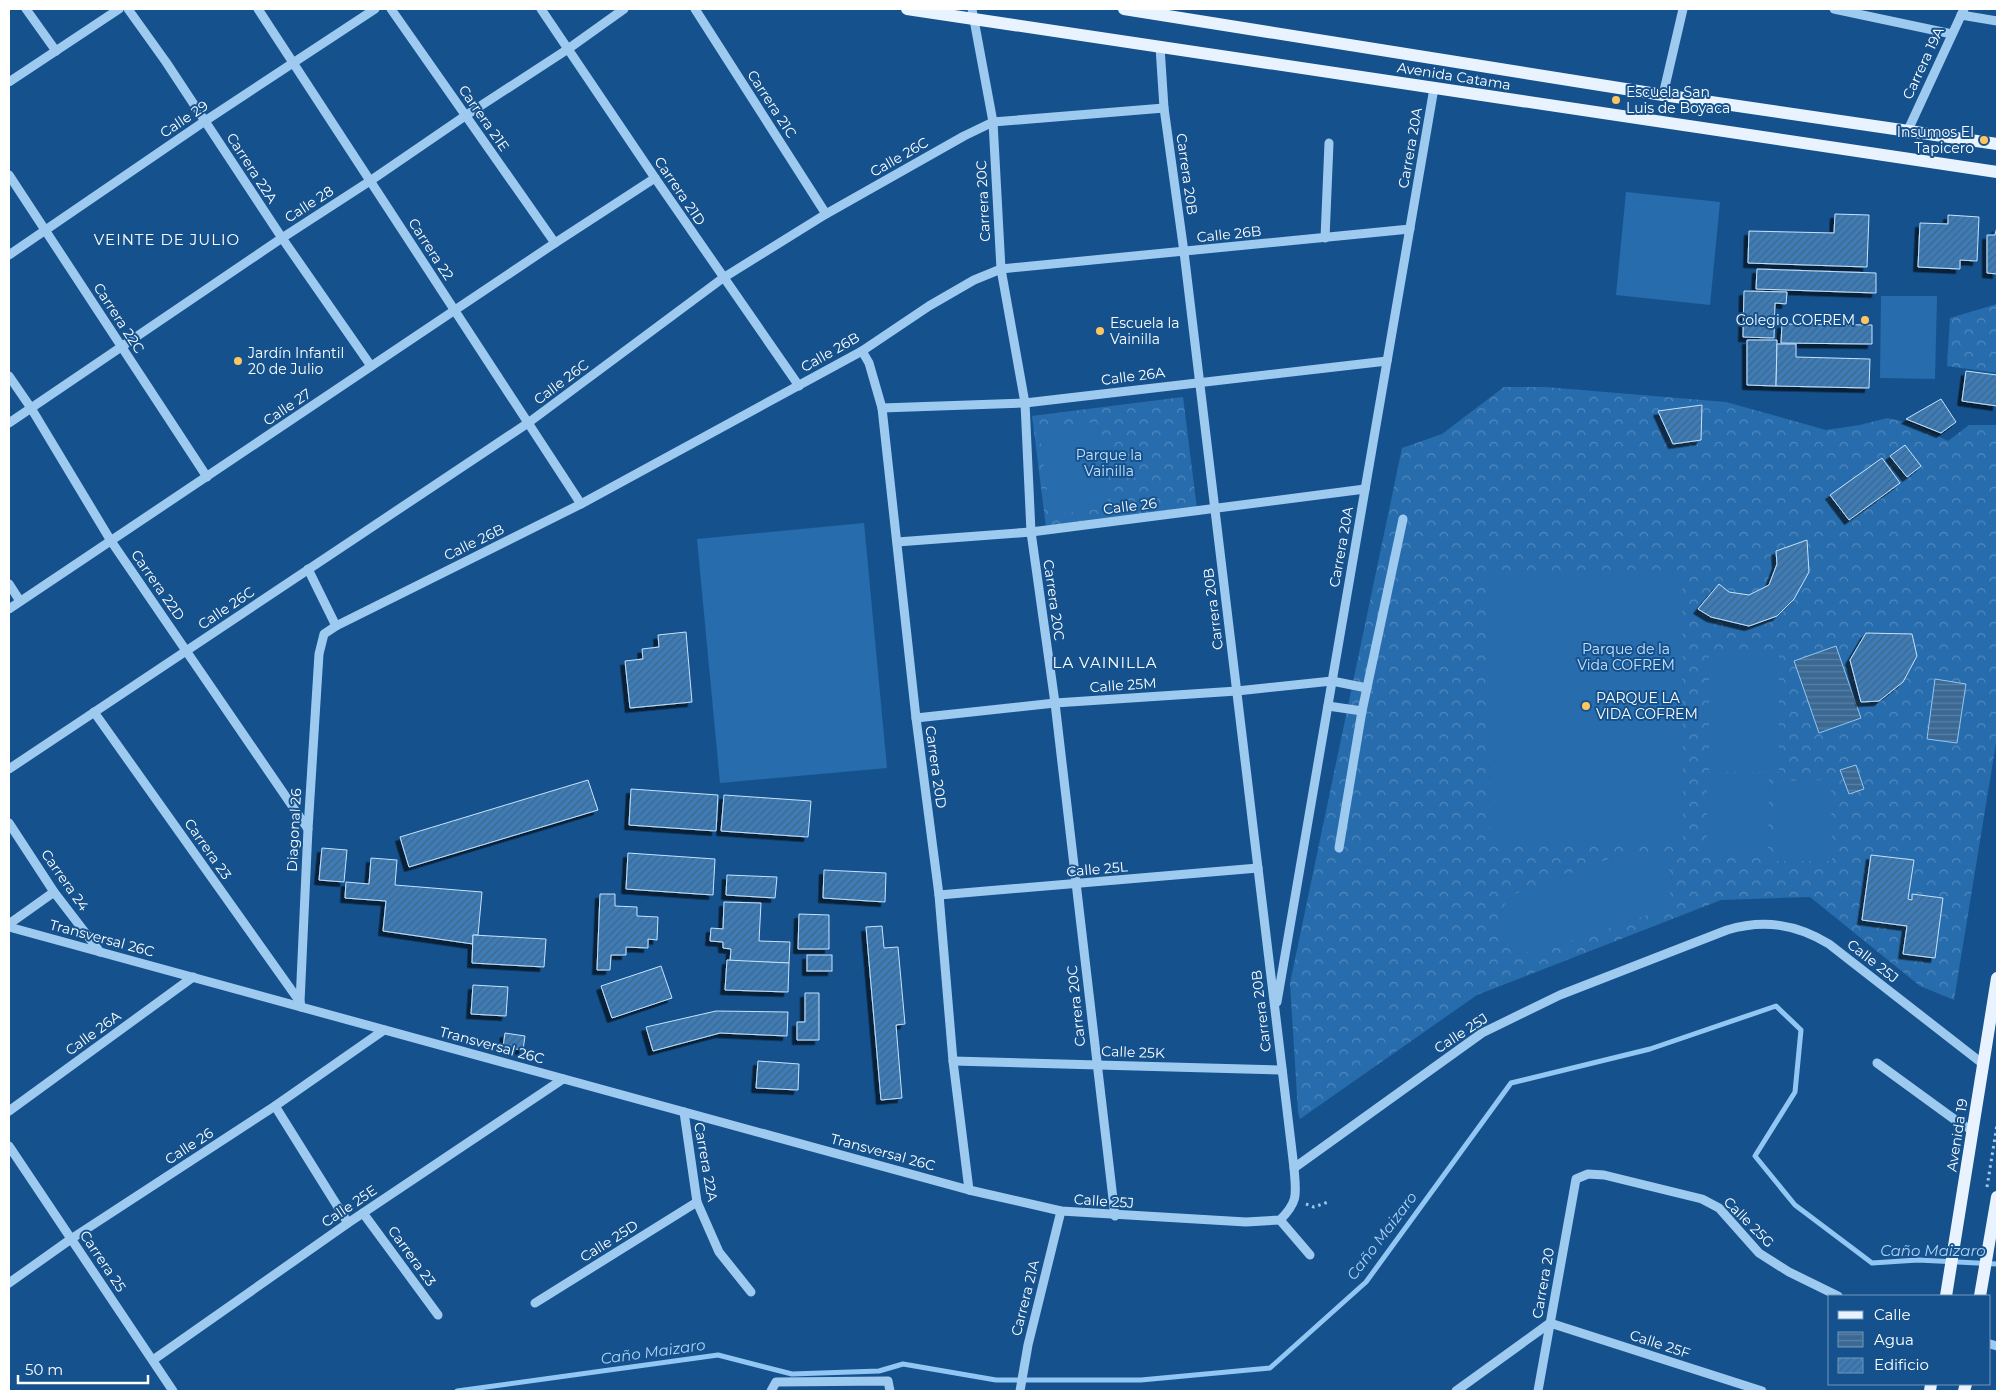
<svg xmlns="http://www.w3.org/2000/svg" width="2006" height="1400" font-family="Montserrat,sans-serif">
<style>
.forest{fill:url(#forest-crowns)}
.pitch{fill:#276cac}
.water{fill:url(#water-rules);stroke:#92c6f3}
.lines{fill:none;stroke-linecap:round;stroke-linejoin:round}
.stream{stroke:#92c6f3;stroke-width:5}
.building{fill:url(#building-hatch);stroke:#c6e2fb;filter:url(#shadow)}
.path{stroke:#9fcaf0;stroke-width:3;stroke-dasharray:2.5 4;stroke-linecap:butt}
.minor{stroke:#9fcaf0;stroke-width:9}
.major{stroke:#e8f3ff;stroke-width:12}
.poi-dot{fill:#ffc55e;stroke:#15528d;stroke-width:2}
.labels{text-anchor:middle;stroke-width:4;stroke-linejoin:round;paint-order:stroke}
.street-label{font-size:14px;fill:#fff;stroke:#15528d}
.poi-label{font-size:14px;fill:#fff;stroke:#15528d;text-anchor:start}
.park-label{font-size:14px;fill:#c6e2fb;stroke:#15528d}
.neighbourhood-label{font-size:15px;letter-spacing:1px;fill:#fff;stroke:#15528d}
.water-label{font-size:15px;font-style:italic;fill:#abd3f7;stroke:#15528d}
</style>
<defs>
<pattern id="forest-crowns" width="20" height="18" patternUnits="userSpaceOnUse" patternTransform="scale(1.25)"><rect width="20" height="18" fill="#276cac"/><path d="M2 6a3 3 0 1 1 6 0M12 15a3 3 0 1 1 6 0" fill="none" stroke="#5289bd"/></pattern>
<pattern id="water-rules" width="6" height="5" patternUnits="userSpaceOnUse" patternTransform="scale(1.25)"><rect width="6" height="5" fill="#3c6994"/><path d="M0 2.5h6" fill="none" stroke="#5980a4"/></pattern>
<pattern id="building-hatch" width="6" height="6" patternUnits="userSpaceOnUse" patternTransform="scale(1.25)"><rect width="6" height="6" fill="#3d7cb6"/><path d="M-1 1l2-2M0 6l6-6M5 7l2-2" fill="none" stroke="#446686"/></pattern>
<filter id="shadow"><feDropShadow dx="-4.5" dy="4.5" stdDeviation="0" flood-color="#0009"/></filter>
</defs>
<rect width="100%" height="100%" fill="#15528d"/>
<g class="forest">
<path d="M1997 304V373L1947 366 1950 318Z"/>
<path d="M1504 387H1545L1726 402 1826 430 1860 425 1887 418 1914 424 1948 441 1969 425H1997V737L1954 1000 1920 986 1810 897 1721 900 1477 995 1300 1119 1298 1112 1290 983 1402 448 1442 434Z"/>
<path d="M1183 397 1197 509 1046 527 1032 416Z"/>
</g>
<g class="pitch">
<path d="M1626 192 1720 202 1710 305 1616 295Z"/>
<path d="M1881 296H1937L1935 379 1880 378Z"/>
<path d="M1097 422 1109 508 1050 515 1039 429Z"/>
<path d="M864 523 887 768 720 783 697 539Z"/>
<path d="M1682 570 1683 841 1490 842 1489 571Z"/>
<rect x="1709" y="655" width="70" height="117"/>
<path d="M1707 775 1769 776 1768 855H1707Z"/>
<path d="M1831 780 1832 861H1774V781Z"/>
<path d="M1639 851C1676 856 1684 894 1653 913L1535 953C1501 950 1488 920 1512 895L1628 852Z"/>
</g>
<g class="water">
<path d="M1836 646 1861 718 1819 733 1794 661Z"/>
<path d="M1935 679 1966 684 1957 743 1927 739Z"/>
<path d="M1856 765 1864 789 1849 794 1840 770Z"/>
</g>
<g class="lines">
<path class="stream" d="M457 1391 718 1355 792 1374 879 1371 903 1364 996 1380H1141L1270 1368 1366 1282 1511 1083 1650 1049 1776 1006 1801 1030 1795 1092 1755 1156 1795 1205 1872 1263 1918 1260 1997 1264"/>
</g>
<g class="building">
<path d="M1835 214 1869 215 1867 267 1748 263 1749 231 1834 233Z"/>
<path d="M1948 215 1979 217 1977 261 1960 260V269L1918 267 1920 223 1948 224Z"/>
<path d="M1997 227V274L1987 273V235H1995Z"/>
<path d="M1757 269 1876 273V293L1756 289Z"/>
<path d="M1744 291 1787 292 1786 304 1775 303 1774 338 1743 337Z"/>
<path d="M1782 324 1872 325V344L1781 343Z"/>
<path d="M1747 340H1777L1776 386 1747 385Z"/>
<path d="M1777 344H1796V357L1870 359 1869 388 1776 386Z"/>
<path d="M1966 371 1997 375V406L1962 401Z"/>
<path d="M1941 399 1956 422 1941 433 1906 419Z"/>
<path d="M1702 405 1701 440 1673 444 1658 411Z"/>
<path d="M1905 445 1921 466 1907 477 1890 456Z"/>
<path d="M1882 458 1900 483 1849 520 1830 495Z"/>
<path d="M1807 540 1809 572 1794 599 1777 616 1749 626 1711 617 1698 609 1719 584 1729 592 1749 595 1769 585 1777 564 1776 551Z"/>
<path d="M686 632 692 702 630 708 625 661 643 659 642 649 659 647 658 635Z"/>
<path d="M1866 633 1912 634 1917 656 1903 682 1879 701 1861 702 1850 660Z"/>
<path d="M588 780 598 810 409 867 400 837Z"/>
<path d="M631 789 718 795 716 831 629 825Z"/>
<path d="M724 795 811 801 808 837 721 831Z"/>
<path d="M322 848 347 850 344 882 319 880Z"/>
<path d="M628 853 715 859 713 895 626 889Z"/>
<path d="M1871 855 1914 860 1908 899 1912 900V894L1943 898 1935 958 1903 954 1907 926 1862 920Z"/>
<path d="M371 858 397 860 395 885 482 892 478 935H473V944L383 931 386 901 345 898 346 882 369 884Z"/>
<path d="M824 870 886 873 885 902 823 898Z"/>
<path d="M727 875 777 877 775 898 726 895Z"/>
<path d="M600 894H615V906L637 907V916L658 917 657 940 648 939V948L626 947V955H611L610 970H597Z"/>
<path d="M724 902 761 903 759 941 790 942 789 963 730 961 731 949 723 948V942L710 941 711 928 723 929Z"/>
<path d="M799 914 829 915V949H798Z"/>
<path d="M882 926 884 948 898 947 905 1024 896 1025 902 1098 881 1100 866 927Z"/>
<path d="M473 935 546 939 544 967 472 963Z"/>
<rect x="807" y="955" width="25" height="16"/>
<path d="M727 960 789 963 788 992 725 990Z"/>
<path d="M661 966 672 998 612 1018 601 986Z"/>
<path d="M473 985 508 987 506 1016 471 1014Z"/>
<path d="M805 993H819V1040H797V1022H805Z"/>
<path d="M716 1011 788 1012 787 1036 720 1033 653 1051 646 1027Z"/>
<path d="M505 1033 525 1036 523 1050 503 1047Z"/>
<path d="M758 1061 799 1064 798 1090 756 1088Z"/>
</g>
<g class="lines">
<g class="path">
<path d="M1987 1187 1997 1125"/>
<path d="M1306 1204 1314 1207 1328 1202"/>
</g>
<g class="minor">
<path d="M26 9 56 51"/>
<path d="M128 9 166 62 282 238 371 366"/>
<path d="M258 9 581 504"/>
<path d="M391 9 555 243"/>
<path d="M541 9 655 178 799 386"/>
<path d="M695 9 826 214"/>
<path d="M972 9 993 122 1001 269 1025 403 1031 532 1055 703 1115 1216"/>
<path d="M1834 9 1952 34"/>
<path d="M1961 15 1997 21"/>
<path d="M9 82 119 9"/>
<path d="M1663 95 1683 9"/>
<path d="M1908 130 1964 9"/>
<path d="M9 175 207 477"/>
<path d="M1325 238 1329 143"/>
<path d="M9 255 205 121 375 9"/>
<path d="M862 351 869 363 882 408 916 718 939 895 953 1061 969 1190"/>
<path d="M9 376 31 408 111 541 308 829"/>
<path d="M882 408 1025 403 1387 361"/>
<path d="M9 423 282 238 370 181 465 116 568 49 624 9"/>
<path d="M897 542 1031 532 1365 489"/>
<path d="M308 569 336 626"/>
<path d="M9 584 20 601"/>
<path d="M9 609 555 243 655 178"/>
<path d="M1328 706 1362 711"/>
<path d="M94 712 300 1002"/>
<path d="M916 718 1055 703 1237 691 1332 681 1367 688"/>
<path d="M9 769 528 423 723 278 826 214 964 136 993 122 1164 108"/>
<path d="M9 823 54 892 100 952"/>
<path d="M1339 848 1362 711 1403 519"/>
<path d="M939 895 1258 868"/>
<path d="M9 924 54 892"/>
<path d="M9 927 969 1190 1061 1211 1246 1222 1280 1220C1299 1201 1296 1194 1294 1168L1184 252 1164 108 1160 47"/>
<path d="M1277 1002 1434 88"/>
<path d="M301 1007 300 1002 308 829 319 654 324 634 336 626 581 504 862 351 929 306 974 280 1001 269 1410 229"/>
<path d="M953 1061 1282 1070"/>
<path d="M1877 1063 1958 1122 1973 1131"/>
<path d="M275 1106 348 1223"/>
<path d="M9 1111 193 977"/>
<path d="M684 1112 697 1202 719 1252 751 1292"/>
<path d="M9 1146 173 1391"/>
<path d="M1294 1168 1482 1033 1560 995 1727 930C1764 919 1796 924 1829 944L1983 1064"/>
<path d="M363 1213 438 1315"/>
<path d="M1280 1220 1310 1255"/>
<path d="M9 1283 71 1239 275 1106 384 1030"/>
<path d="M535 1303 697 1202"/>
<path d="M1990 1344 1997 1346"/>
<path d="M153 1360 348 1223 563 1079"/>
<path d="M771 1391 776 1382 888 1381 890 1391"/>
<path d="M1020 1391 1028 1345 1061 1211"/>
<path d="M1456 1391 1550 1323 1762 1391"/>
<path d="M1538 1391 1576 1179 1588 1174 1604 1175 1702 1199 1719 1208 1759 1253 1789 1272 1838 1296"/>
</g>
<g class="major">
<path d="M907 9 1997 172"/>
<path d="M1124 9 1663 95 1997 144"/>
<path d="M1946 1296 1997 978"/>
<path d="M1980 1296 1997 1197"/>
<path d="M1930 1391 1931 1384"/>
<path d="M1964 1391 1966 1384"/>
</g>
</g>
<g class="poi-dot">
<circle cx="1616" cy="100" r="5"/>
<circle cx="1984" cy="140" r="5"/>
<circle cx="1865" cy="320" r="5"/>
<circle cx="1100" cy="331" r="5"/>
<circle cx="238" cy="361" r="5"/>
<circle cx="1586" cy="706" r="5"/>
</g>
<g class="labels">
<g class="street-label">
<text transform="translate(1923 63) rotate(-65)" y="5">Carrera 19A</text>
<text transform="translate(1454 76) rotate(9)" y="5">Avenida Catama</text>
<text transform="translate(772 104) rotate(57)" y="5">Carrera 21C</text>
<text transform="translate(484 118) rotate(55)" y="5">Carrera 21E</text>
<text transform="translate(184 119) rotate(-34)" y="5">Calle 29</text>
<text transform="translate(1410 148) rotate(-80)" y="5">Carrera 20A</text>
<text transform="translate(899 157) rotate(-30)" y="5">Calle 26C</text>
<text transform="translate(252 168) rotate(57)" y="5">Carrera 22A</text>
<text transform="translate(1187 174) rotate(82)" y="5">Carrera 20B</text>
<text transform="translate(680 191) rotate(56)" y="5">Carrera 21D</text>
<text transform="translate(983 201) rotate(-93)" y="5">Carrera 20C</text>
<text transform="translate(309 204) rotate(-33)" y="5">Calle 28</text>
<text transform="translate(1229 234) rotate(-6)" y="5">Calle 26B</text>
<text transform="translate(431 249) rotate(57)" y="5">Carrera 22</text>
<text transform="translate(119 318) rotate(57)" y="5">Carrera 22C</text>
<text transform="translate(830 352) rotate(-30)" y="5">Calle 26B</text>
<text transform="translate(1133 376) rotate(-7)" y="5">Calle 26A</text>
<text transform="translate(561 382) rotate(-37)" y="5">Calle 26C</text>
<text transform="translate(287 407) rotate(-34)" y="5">Calle 27</text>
<text transform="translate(1130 506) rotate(-7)" y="5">Calle 26</text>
<text transform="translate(474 542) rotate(-26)" y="5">Calle 26B</text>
<text transform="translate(1341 547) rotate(-80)" y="5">Carrera 20A</text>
<text transform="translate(158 585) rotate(55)" y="5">Carrera 22D</text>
<text transform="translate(1054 600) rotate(82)" y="5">Carrera 20C</text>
<text transform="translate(226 608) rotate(-34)" y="5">Calle 26C</text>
<text transform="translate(1213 609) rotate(-97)" y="5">Carrera 20B</text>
<text transform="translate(1123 685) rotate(-4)" y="5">Calle 25M</text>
<text transform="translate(936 767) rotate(82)" y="5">Carrera 20D</text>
<text transform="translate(294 830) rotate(-87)" y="5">Diagonal 26</text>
<text transform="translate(208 849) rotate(55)" y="5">Carrera 23</text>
<text transform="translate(1097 869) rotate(-5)" y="5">Calle 25L</text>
<text transform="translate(65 880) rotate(55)" y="5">Carrera 24</text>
<text transform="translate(102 938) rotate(15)" y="5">Transversal 26C</text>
<text transform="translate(1873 961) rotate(38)" y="5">Calle 25J</text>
<text transform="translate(1076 1006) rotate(-96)" y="5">Carrera 20C</text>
<text transform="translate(1261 1011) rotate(-97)" y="5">Carrera 20B</text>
<text transform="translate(93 1033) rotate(-36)" y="5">Calle 26A</text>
<text transform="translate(1461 1033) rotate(-33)" y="5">Calle 25J</text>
<text transform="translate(492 1045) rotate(15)" y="5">Transversal 26C</text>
<text transform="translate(1133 1052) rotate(2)" y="5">Calle 25K</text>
<text transform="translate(1957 1135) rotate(-81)" y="5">Avenida 19</text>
<text transform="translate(189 1146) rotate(-33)" y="5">Calle 26</text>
<text transform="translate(883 1152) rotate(15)" y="5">Transversal 26C</text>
<text transform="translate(706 1162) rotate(80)" y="5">Carrera 22A</text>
<text transform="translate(1104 1201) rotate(4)" y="5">Calle 25J</text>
<text transform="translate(349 1206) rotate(-34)" y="5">Calle 25E</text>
<text transform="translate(1749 1222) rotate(45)" y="5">Calle 25G</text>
<text transform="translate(609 1241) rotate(-32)" y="5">Calle 25D</text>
<text transform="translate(412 1256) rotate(54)" y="5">Carrera 23</text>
<text transform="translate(103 1261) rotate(56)" y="5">Carrera 25</text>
<text transform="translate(1543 1283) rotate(-80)" y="5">Carrera 20</text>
<text transform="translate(1025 1298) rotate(-76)" y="5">Carrera 21A</text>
<text transform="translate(1660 1344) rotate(18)" y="5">Calle 25F</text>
</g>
<g class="poi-label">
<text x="1626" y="97">Escuela San<tspan x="1626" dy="16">Luis de Boyaca</tspan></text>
<text x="1974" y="137" text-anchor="end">Insumos El<tspan x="1974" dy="16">Tapicero</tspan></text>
<text x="1855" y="325" text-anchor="end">Colegio COFREM</text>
<text x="1110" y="328">Escuela la<tspan x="1110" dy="16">Vainilla</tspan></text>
<text x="248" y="358">Jardín Infantil<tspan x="248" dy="16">20 de Julio</tspan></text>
<text x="1596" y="703">PARQUE LA<tspan x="1596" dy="16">VIDA COFREM</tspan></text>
</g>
<g class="park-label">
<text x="1109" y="460">Parque la<tspan x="1109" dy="16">Vainilla</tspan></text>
<text x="1626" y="654">Parque de la<tspan x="1626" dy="16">Vida COFREM</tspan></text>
</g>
<g class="neighbourhood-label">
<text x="167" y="245">VEINTE DE JULIO</text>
<text x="1105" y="668">LA VAINILLA</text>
</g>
<g class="water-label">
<text transform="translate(1382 1236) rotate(-53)" y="5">Caño Maizaro</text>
<text x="1933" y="1256">Caño Maizaro</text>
<text transform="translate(653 1352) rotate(-8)" y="5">Caño Maizaro</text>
</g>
</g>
<rect width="2006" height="1400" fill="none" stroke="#ffffff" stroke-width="20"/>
<rect x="1828" y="1295" width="162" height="90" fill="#15528d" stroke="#7397bb"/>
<rect x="1838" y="1311" width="25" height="8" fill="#e8f3ff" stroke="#7397bb"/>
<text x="1874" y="1320" font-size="15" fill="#ffffff">Calle</text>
<rect x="1838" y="1332" width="25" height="15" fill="url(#water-rules)" stroke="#7397bb"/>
<text x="1874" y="1345" font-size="15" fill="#ffffff">Agua</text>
<rect x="1838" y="1358" width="25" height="15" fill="url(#building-hatch)" stroke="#7397bb"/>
<text x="1874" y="1370" font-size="15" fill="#ffffff">Edificio</text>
<path d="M18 1375v8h130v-8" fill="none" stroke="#ffffff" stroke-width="2.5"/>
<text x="25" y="1375" font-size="15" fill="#ffffff" stroke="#15528d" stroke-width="4" paint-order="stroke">50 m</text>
</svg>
